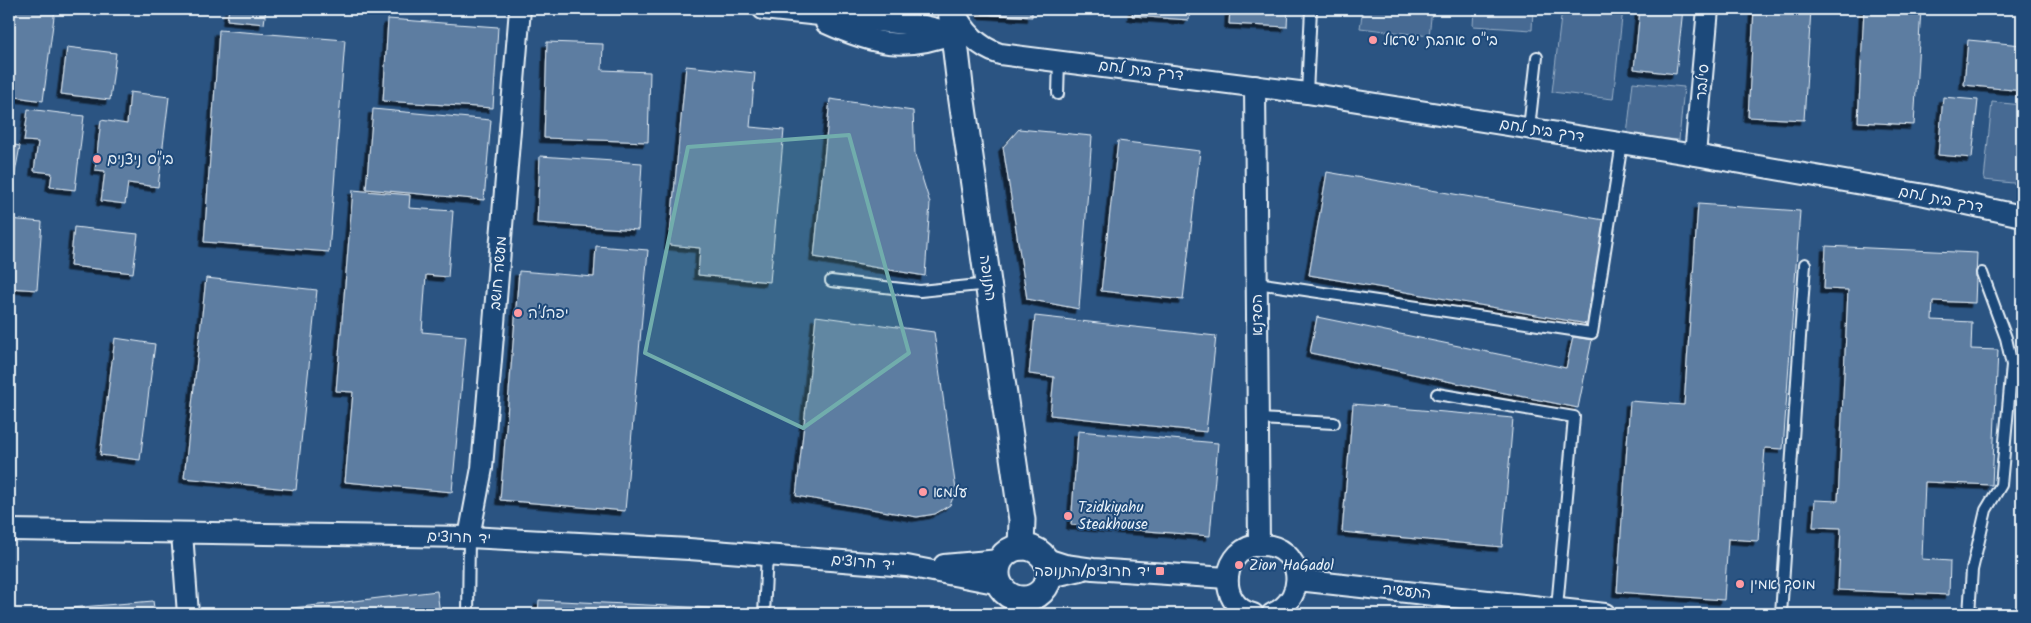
<svg xmlns="http://www.w3.org/2000/svg" width="2031" height="623" font-family="Kalam,'Playpen Sans Hebrew',sans-serif">
<style>
.green{fill:#476b93;stroke:#98aec6}
.building{fill:#5d7da1;stroke:#e8f1f8;filter:url(#shadow)}
.lines{fill:none;stroke-linecap:round;stroke-linejoin:round}
.service-casing{stroke:#e8f1f8;stroke-width:14}
.minor-casing{stroke:#e8f1f8;stroke-width:24}
.tertiary-casing{stroke:#e8f1f8;stroke-width:29}
.service{stroke:#1f4a7a;stroke-width:10}
.minor{stroke:#1f4a7a;stroke-width:20}
.tertiary{stroke:#1f4a7a;stroke-width:25}
.marked{fill:#71adac;fill-opacity:0.2;stroke:#71adac;stroke-width:4;stroke-linejoin:round}
.poi-dot{fill:#ff9aa2;stroke:#1f4a7a;stroke-width:2}
.labels{text-anchor:middle;stroke-width:4;stroke-linejoin:round;paint-order:stroke}
.poi-label{font-size:15px;fill:#e8f1f8;stroke:#1f4a7a;text-anchor:start}
.street-label{font-size:15px;fill:#e8f1f8;stroke:#1f4a7a}
</style>
<defs>
<filter id="shadow"><feDropShadow dx="-4.5" dy="4.5" stdDeviation="0" flood-color="#0009"/></filter>
</defs>
<rect width="100%" height="100%" fill="#2b5482"/>
<filter id="ink" filterUnits="userSpaceOnUse"><feTurbulence type="fractalNoise" baseFrequency=".02" numOctaves="2"/><feDisplacementMap in="SourceGraphic" scale="10" xChannelSelector="R" yChannelSelector="G"/><feConvolveMatrix kernelMatrix="1 2 1 2 8 2 1 2 1" color-interpolation-filters="sRGB"/></filter>
<g filter="url(#ink)">
<g class="green">
<path d="M1363 9H1432L1429 36 1360 28Z"/>
<path d="M1474 9H1533L1532 30 1473 26Z"/>
<path d="M1562 9H1623L1613 99 1552 92Z"/>
<path d="M1633 82 1684 87 1679 140 1627 135Z"/>
<path d="M1992 102 2022 105V184L1984 180Z"/>
</g>
<g class="building">
<path d="M9 9H55L43 101 9 96Z"/>
<path d="M229 9H266L264 24 227 20Z"/>
<path d="M982 9H1032V17L982 14Z"/>
<path d="M1133 9H1190L1189 20 1132 16Z"/>
<path d="M1230 9H1288L1287 27 1229 24Z"/>
<path d="M1640 9H1683L1676 74 1634 69Z"/>
<path d="M1754 9H1811L1804 120 1748 117Z"/>
<path d="M1864 9H1921L1914 125 1858 122Z"/>
<path d="M388 19 498 27 493 108 383 101Z"/>
<path d="M219 30 345 40 329 252 204 242Z"/>
<path d="M1968 40 2022 45V91L1964 85Z"/>
<path d="M547 42 603 44 602 70 650 72 648 142 544 138Z"/>
<path d="M67 47 116 53 110 100 61 94Z"/>
<path d="M686 66 755 73 750 127 784 130 770 282 698 275 700 248 669 245Z"/>
<path d="M130 92 169 97 158 187 128 183 125 204 101 201 105 171 95 170 101 120 127 124Z"/>
<path d="M1943 97 1978 100 1972 158 1938 155Z"/>
<path d="M830 99 913 111 915 155 930 203 925 276 814 257Z"/>
<path d="M28 109 84 116 75 190 50 187 52 173 34 171 38 142 24 141Z"/>
<path d="M373 109 491 120 484 200 366 189Z"/>
<path d="M1019 129 1092 136 1079 309 1027 299 1003 147Z"/>
<path d="M1118 141 1200 151 1183 300 1101 291Z"/>
<path d="M9 144 20 146 11 194 9 193Z"/>
<path d="M540 156 642 163 638 230 537 223Z"/>
<path d="M1327 172 1604 220 1587 324 1309 275Z"/>
<path d="M353 190 410 195 409 208 453 211 448 277 426 275 422 332 466 336 452 492 345 482 353 392 336 391Z"/>
<path d="M1698 204 1800 211 1783 449 1765 448 1758 541 1728 539 1724 600 1617 592 1630 401 1684 405Z"/>
<path d="M9 219 42 222 37 290 9 288Z"/>
<path d="M74 227 138 234 133 273 70 266Z"/>
<path d="M596 246 648 250 625 511 500 500 519 271 594 277Z"/>
<path d="M1826 246 1977 253 1975 303 1933 301 1932 320 1972 322 1971 349 1998 350 1992 485 1925 482 1922 559 1950 561 1949 595 1838 590 1841 528 1813 527 1815 500 1838 501 1848 290 1824 289Z"/>
<path d="M206 278 317 290 296 490 184 478Z"/>
<path d="M816 316 934 332 956 490 950 505 935 514 917 517 796 496Z"/>
<path d="M1035 316 1216 336 1206 432 1050 415 1054 377 1029 374Z"/>
<path d="M1317 317 1566 368 1573 337 1592 340 1578 408 1310 353Z"/>
<path d="M115 338 155 344 140 460 100 455Z"/>
<path d="M1353 404 1513 418 1502 547 1342 532Z"/>
<path d="M1078 431 1218 443 1210 536 1071 525Z"/>
<path d="M437 591 440 614H237L346 602Z"/>
<path d="M539 600 734 609V614H538Z"/>
<path d="M153 601 155 614H58V609Z"/>
</g>
<g class="lines">
<defs>
<g id="service">
<path d="M1307 93 1311 9"/>
<path d="M1058 94 1059 60"/>
<path d="M1529 128 1537 57"/>
<path d="M831 281 920 291 989 284"/>
<path d="M1257 283 1592 333 1622 143"/>
<path d="M1437 394 1574 417 1557 608"/>
<path d="M1259 419 1334 423"/>
<path d="M468 614 469 537"/>
<path d="M764 614 767 554"/>
<path d="M1781 614 1805 264"/>
<path d="M1969 614 1972 570 1986 510 2001 485 2012 365 2006 338 1982 273"/>
</g>
<g id="minor">
<path d="M763 9 924 26 953 33"/>
<path d="M953 9C963 30 977 47 1000 54L1307 93 1695 155 1925 195 2022 216"/>
<path d="M826 23C872 44 905 52 953 33"/>
<path d="M1255 86 1259 545"/>
<path d="M1695 155 1708 9"/>
<path d="M9 530 469 537 689 549 907 566 1000 584"/>
<path d="M182 533 188 614"/>
<path d="M469 537 482 468 520 9"/>
<path d="M1043 558 1065 565 1093 569 1227 578"/>
<path d="M944 565 1000 560"/>
<path d="M1298 580 1605 614"/>
<path d="M1046 582 1059 575 1081 570"/>
<path d="M1253 614C1215 605 1222 545 1261 545 1303 545 1309 598 1272 614"/>
</g>
<g id="tertiary">
<path d="M951 9 961 94 1022 520 1021 547"/>
<circle cx="1023" cy="573" r="26"/>
</g>
</defs>
<use href="#service" class="service-casing"/>
<use href="#minor" class="minor-casing"/>
<use href="#tertiary" class="tertiary-casing"/>
<use href="#service" class="service"/>
<use href="#minor" class="minor"/>
<use href="#tertiary" class="tertiary"/>
</g>
</g>
<path class="marked" d="M849 135 909 353 803 428 645 353 688 147Z"/>
<g class="poi-dot">
<circle cx="1373" cy="40" r="5"/>
<circle cx="97" cy="159" r="5"/>
<circle cx="518" cy="313" r="5"/>
<circle cx="923" cy="492" r="5"/>
<circle cx="1068" cy="516" r="5"/>
<circle cx="1239" cy="565" r="5"/>
<rect x="1155" y="566" width="10" height="10" rx="2.5"/>
<circle cx="1740" cy="584" r="5"/>
</g>
<g class="labels">
<g class="poi-label">
<text x="1383" y="45">בי"ס אהבת ישראל</text>
<text x="107" y="164">בי"ס ניצנים</text>
<text x="528" y="318">יפהל'ה</text>
<text x="933" y="497">עלמא</text>
<text x="1078" y="512">Tzidkiyahu<tspan x="1078" dy="17">Steakhouse</tspan></text>
<text x="1249" y="570">Zion HaGadol</text>
<text x="1150" y="576" text-anchor="end">יד חרוצים/התנופה</text>
<text x="1750" y="589">מוסך אמין</text>
</g>
<g class="street-label">
<text transform="translate(1141 70) rotate(7)" y="5">דרך בית לחם</text>
<text transform="translate(1702 82) rotate(-85)" y="5">סילבר</text>
<text transform="translate(1542 130) rotate(9)" y="5">דרך בית לחם</text>
<text transform="translate(1941 199) rotate(11)" y="5">דרך בית לחם</text>
<text transform="translate(498 273) rotate(-85)" y="5">מעשה חושב</text>
<text transform="translate(988 278) rotate(82)" y="5">התנופה</text>
<text transform="translate(1257 315) rotate(-91)" y="5">הסדנא</text>
<text transform="translate(459 537) rotate(2)" y="5">יד חרוצים</text>
<text transform="translate(863 562) rotate(5)" y="5">יד חרוצים</text>
<text transform="translate(1407 591) rotate(6)" y="5">התעשיה</text>
</g>
</g>
<rect width="2031" height="623" fill="none" stroke="#1f4a7a" stroke-width="30"/>
<rect x="15" y="15" width="2001" height="593" fill="none" stroke="#e8f1f8" stroke-width="2" filter="url(#ink)"/>
</svg>
